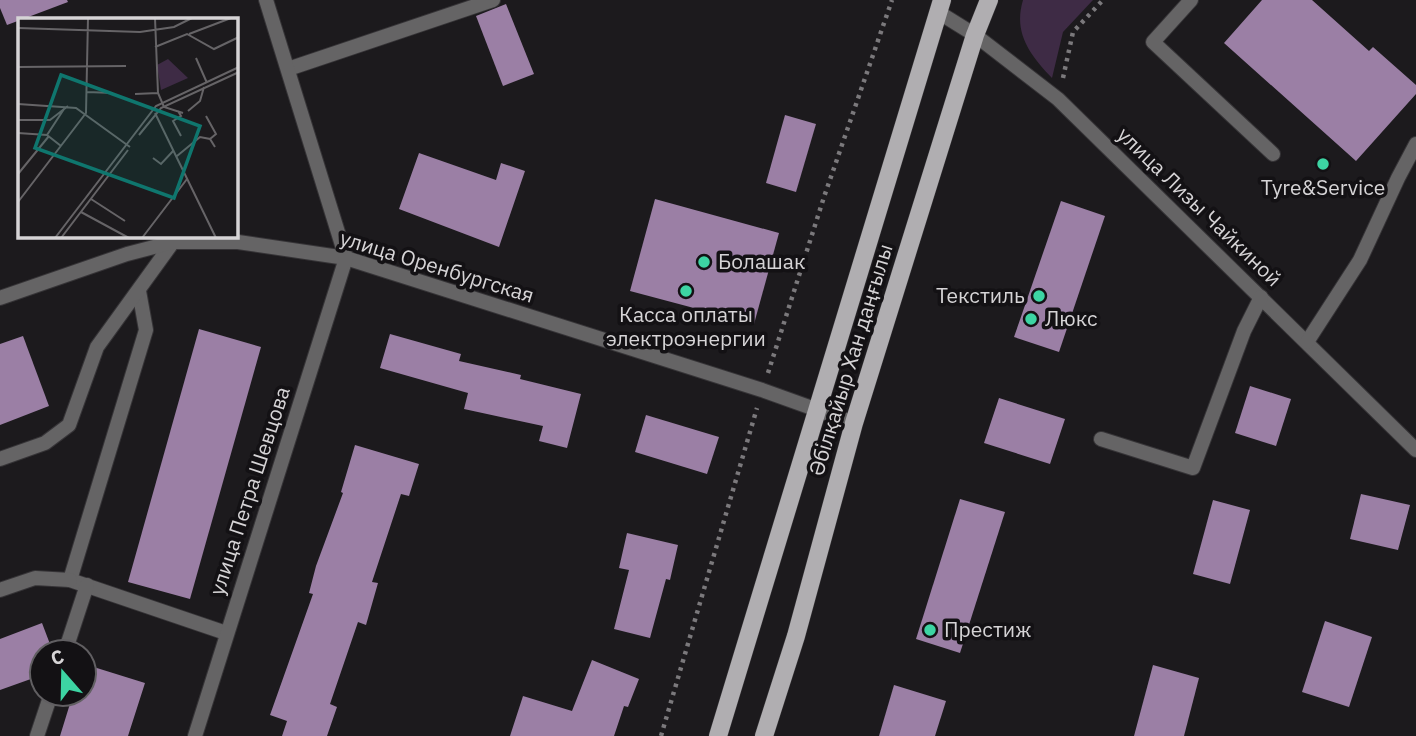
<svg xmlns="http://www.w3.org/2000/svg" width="1416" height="736" font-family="'IBM Plex Sans',sans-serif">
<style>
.green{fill:#3e2b45}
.building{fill:#9b7fa5}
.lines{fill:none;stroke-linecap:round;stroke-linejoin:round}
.lane-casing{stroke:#363437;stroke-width:16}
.street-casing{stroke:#363437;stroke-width:16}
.primary-casing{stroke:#363437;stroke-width:19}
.path{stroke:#7b797c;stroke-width:4.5;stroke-dasharray:3.5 5;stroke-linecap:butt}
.lane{stroke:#656465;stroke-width:14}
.street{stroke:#656465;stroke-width:14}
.primary{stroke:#b0aeb1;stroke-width:18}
.poi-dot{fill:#3dd4a3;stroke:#131114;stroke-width:2.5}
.labels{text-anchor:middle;stroke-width:7;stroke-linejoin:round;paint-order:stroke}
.poi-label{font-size:21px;fill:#d6d4d6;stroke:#131114;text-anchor:start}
.street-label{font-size:21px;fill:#d6d4d6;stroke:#131114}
.inset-road{fill:none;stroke:#666467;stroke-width:2}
.view{fill:#0f766e;fill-opacity:0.15;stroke:#0f766e;stroke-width:3.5}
.inset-edge{fill:none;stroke:#d6d4d6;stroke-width:3.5}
</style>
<rect width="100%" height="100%" fill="#1c1a1d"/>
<path class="green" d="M1023 0H1093L1063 32 1052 78C1030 55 1013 33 1023 0Z"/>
<g class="building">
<path d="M0 0H67L68 2 7 25 0 8Z"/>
<path d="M1262 0H1312L1369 51 1373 47 1416 85V94L1356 161 1224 43Z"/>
<path d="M506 4 534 74 503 86 476 16Z"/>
<path d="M785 115 816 124 796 192 766 183Z"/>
<path d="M419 153 496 180 501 163 525 171 499 247 399 209Z"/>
<path d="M655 199 779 233 754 324 630 291Z"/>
<path d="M1061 201 1105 216 1059 352 1014 337Z"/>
<path d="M199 329 261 347 190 599 128 582Z"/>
<path d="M390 334 461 354 459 361 521 375 520 379 581 394 567 448 539 441 543 426 464 409 468 393 380 368Z"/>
<path d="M23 336 49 406 0 425V344Z"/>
<path d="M1250 386 1291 399 1276 446 1235 433Z"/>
<path d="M999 398 1065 419 1050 464 984 443Z"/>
<path d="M646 415 719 437 707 474 635 452Z"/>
<path d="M355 445 419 464 409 496 401 494 372 582 378 583 366 625 358 622 330 704 337 707 327 736H282L287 721 270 715 313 594 309 593 316 566 343 493 341 492Z"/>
<path d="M1361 494 1410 505 1398 550 1350 539Z"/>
<path d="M960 499 1005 512 960 653 916 639Z"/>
<path d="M1213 500 1250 510 1230 584 1193 574Z"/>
<path d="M627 533 678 545 670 580 666 579 650 638 614 629 629 570 619 568Z"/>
<path d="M1325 621 1372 637 1349 707 1302 692Z"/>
<path d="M42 623 53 652H42V675L0 690V639Z"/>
<path d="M592 660 639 679 628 707 624 706 614 736H510L523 696 572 711Z"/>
<path d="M84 664 145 683 128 736H60L73 694H84Z"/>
<path d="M1153 665 1199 678 1184 736H1134Z"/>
<path d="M894 685 946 701 935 736H879Z"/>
</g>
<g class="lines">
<defs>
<g id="lane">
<path d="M1191 0 1153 42 1273 154"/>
<path d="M938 12 975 35 1058 99 1416 450"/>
<path d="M288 69 493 0"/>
<path d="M139 291 146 330 70 580 226 633"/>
<path d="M1307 342 1360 260 1398 178 1416 144"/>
<path d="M1101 439 1193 468 1244 331 1261 297"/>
<path d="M0 459 45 443 69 425 97 347 173 242"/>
<path d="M0 590 35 578 70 580"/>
<path d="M65 652 87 585"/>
<path d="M37 736 51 694"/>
</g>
<g id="street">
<path d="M0 298 127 254 173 242H238L346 258 762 390 854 423"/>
<path d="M195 736 346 258 266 0"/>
</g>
<g id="primary">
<path d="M718 736 942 0"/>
<path d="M764 736 796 636 854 423 975 35 989 0"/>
</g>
</defs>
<use href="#lane" class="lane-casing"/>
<use href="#street" class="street-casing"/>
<use href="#primary" class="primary-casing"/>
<g class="path">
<path d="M1063 78 1073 32 1103 0"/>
<path d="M768 373 824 197 892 0"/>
<path d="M661 736 757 408"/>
</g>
<use href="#lane" class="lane"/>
<use href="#street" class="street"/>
<use href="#primary" class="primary"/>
</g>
<g class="poi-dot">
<circle cx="1323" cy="164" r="7"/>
<circle cx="704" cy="262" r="7"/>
<circle cx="686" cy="291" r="7"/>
<circle cx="1039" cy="296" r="7"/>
<circle cx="1031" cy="319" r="7"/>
<circle cx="930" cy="630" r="7"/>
</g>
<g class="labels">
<g class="poi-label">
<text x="1323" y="195" text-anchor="middle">Tyre&amp;Service</text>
<text x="718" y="269">Болашак</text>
<text x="1025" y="303" text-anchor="end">Текстиль</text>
<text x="686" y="322" text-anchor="middle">Касса оплаты<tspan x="686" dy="24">электроэнергии</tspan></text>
<text x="1045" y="326">Люкс</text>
<text x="944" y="637">Престиж</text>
</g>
<g class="street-label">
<text transform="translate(1199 207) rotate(44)" y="7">улица Лизы Чайкиной</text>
<text transform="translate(437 267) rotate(17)" y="7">улица Оренбургская</text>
<text transform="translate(851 360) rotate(-73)" y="7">Әбілқайыр Хан даңғылы</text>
<text transform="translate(250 491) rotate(-72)" y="7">улица Петра Шевцова</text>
</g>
</g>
<g transform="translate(18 18)">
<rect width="220" height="220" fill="#1c1a1d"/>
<path d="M150 41 170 60 143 72 139 47Z" fill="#3e2b45"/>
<path class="inset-road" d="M137 0 140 75 146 89 165 95M0 10 122 14 156 9 174 0M171 16 213 0M137 29 169 16 196 31 221 19M178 40 189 65M0 49 108 48M69 74 95 75M117 76 140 75M0 86 58 90 112 129M160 93 163 98 155 103 163 118M170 93 182 83 186 69M137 95 198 220M188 98 198 116 192 121M0 102H32L50 88M0 115 29 117M121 117 143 90 221 54M43 128 29 117 46 91M159 138 182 119 192 121 197 129M135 140 143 146 156 132M0 156 31 118M73 181 107 203M0 184 68 95 70 0M63 194 111 220M37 220 138 88 221 49M43 220 110 132M124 220 169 161"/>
<path class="view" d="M43 57 182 108 156 180 17 130Z"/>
<rect width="220" height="220" class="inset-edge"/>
</g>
<g transform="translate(63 673) rotate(340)"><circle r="33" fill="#131114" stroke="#615f62" stroke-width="2"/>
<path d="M0-5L12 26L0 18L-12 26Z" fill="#3dd4a3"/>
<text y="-10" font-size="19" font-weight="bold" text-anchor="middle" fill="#d6d4d6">С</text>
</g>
</svg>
